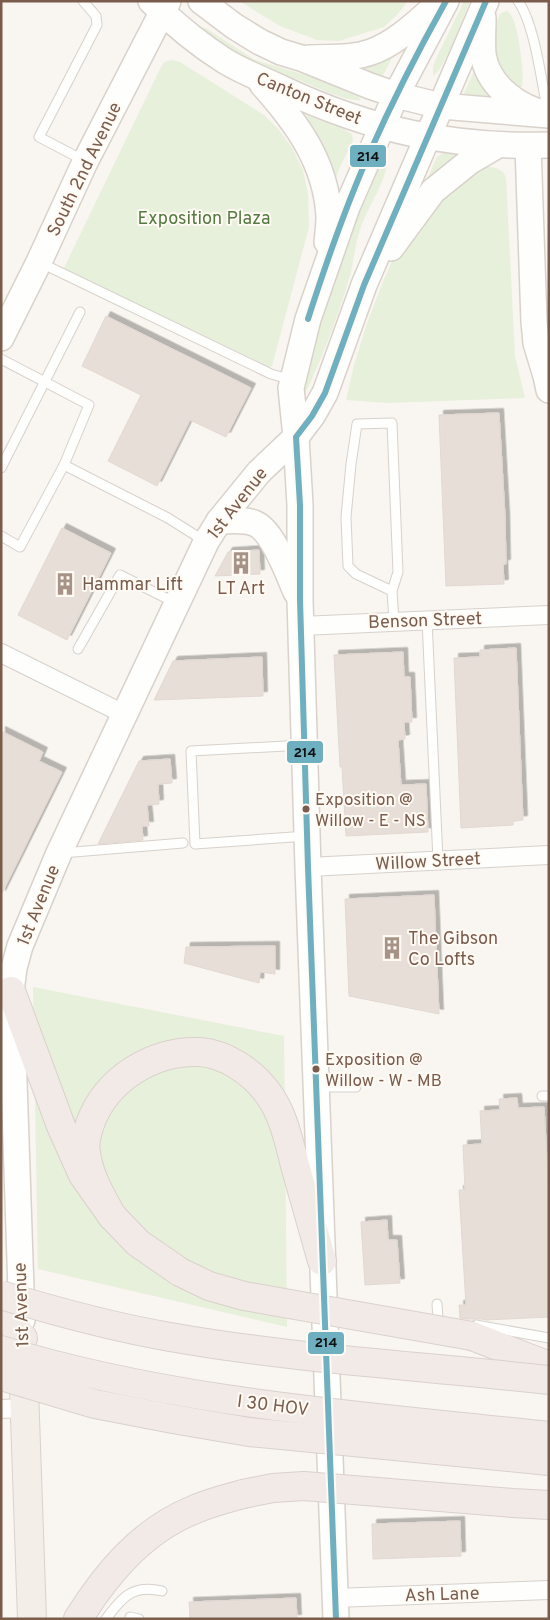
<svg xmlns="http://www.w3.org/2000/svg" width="550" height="1620" font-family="Overpass,sans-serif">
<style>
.green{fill:#e7f0db}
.building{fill:#e6ded7;stroke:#e2d8d2;filter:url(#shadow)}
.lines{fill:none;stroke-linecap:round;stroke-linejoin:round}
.lane-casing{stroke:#d7d1cb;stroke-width:11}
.street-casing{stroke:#d7d1cb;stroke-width:20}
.secondary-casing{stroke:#d9d2cb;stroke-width:28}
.primary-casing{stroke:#dad1cc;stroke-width:30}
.highway-casing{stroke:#dad1cc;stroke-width:30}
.lane{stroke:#fefefd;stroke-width:9}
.street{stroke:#fefefd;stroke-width:18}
.secondary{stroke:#fefefd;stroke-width:25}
.primary{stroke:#f3eee8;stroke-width:28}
.highway{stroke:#f2eae7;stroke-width:28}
.highway-bridge-casing{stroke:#dad1cc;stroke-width:30;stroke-linecap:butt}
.highway-bridge{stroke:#f2eae7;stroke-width:28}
.bus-1-casing{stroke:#fffaf3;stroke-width:10}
.bus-1{stroke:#6fb0c0;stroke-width:6}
.bus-dot{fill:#7a5c4d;stroke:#fffaf3;stroke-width:2}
.labels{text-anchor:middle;stroke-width:4;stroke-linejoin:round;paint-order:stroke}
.bus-label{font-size:17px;fill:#7a5c4d;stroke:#fffaf3;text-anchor:start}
.street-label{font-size:18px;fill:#7a5c4d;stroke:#fffaf3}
.park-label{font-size:18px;fill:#537a41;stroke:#fffaf3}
.poi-label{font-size:18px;fill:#7a5c4d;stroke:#fffaf3;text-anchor:start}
.line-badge{stroke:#fffaf3;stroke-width:2}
.pale-badge-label{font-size:14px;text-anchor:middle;font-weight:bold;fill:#111}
</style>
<defs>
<filter id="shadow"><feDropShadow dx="4.5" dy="-4.5" stdDeviation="0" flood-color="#0004"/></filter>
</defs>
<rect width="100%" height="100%" fill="#f9f5f0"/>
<g class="green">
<path d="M239 1H408L397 15 384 27 339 41 317 40 280 26Z"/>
<path d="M464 1H470C462 19 447 66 433 76V67L436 59Z"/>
<path d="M504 12 507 11C510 13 510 13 512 17 518 27 525 74 522 86L517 90 495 65 494 26 500 14Z"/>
<path d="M196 24 207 29 255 60 312 77 358 96 361 100C348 103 310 84 296 79 277 72 256 68 238 57 223 48 209 35 194 25Z"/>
<path d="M394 54 382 77 351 67Z"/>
<path d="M172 60 180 62 264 115 279 130 291 146 303 170 308 194 309 227 272 366 267 369 63 270 159 71 164 62Z"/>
<path d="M474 71 487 93 493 100 466 98 464 93Z"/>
<path d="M300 113 345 130 352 134 353 140 340 167 333 186Z"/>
<path d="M443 153 463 154 426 181 437 157Z"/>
<path d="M384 156H387C389 179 368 205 361 227 355 243 354 260 350 276 338 316 323 356 305 394L303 393 316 336 339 256 378 162Z"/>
<path d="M484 167C494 167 503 168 506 178L515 356 525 398 388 403 346 400 354 365 367 323 384 279 395 255 452 187Z"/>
<path d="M33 987 284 1036 287 1327 38 1269Z"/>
</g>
<g class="building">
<path d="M106 316 251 388 226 437 190 420 157 486 108 461 141 395 82 366Z"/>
<path d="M499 413 505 516 506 564H503L504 584 446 586 439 415Z"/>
<path d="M62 528 111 553 67 640 18 615Z"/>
<path d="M259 550 260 574 215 576 228 552Z"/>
<path d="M516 648 523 820 513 821V825L461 828 454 658 480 657V650Z"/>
<path d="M403 652 404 677H410L412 722H404L405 739 398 740 401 785 426 784 428 832 346 836 342 767H340L334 655Z"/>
<path d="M262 657 263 696 154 700 173 661Z"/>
<path d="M1 731 43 752 39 761 62 772 1 895Z"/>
<path d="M170 759 172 783 158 784 159 804 147 805 149 826H142L143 840 98 844 139 761Z"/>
<path d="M434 895 439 1014 349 996 345 899Z"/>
<path d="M275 946V974L260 972 259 983 184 963 186 947Z"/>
<path d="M517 1098 518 1108 544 1107 549 1194V1317L486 1320 482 1319H467L460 1318 459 1305H466L459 1190H465L463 1145 482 1144 480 1111 500 1110 499 1099Z"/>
<path d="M387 1220 388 1240H397L400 1283 365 1285 361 1222Z"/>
<path d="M460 1521 461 1556 373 1559 372 1524Z"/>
<path d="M296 1598 297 1619H190L189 1602Z"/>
</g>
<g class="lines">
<defs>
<g id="lane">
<path d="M83 1 96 16 97 25 39 137 83 160"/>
<path d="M518 1C535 24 542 85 548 114"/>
<path d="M41 263 271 374 292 380"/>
<path d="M1 359 89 405 64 465 168 518 206 542"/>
<path d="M1 468 80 312"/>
<path d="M1 536 20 547 64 465"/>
<path d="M392 591 356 574 348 566 346 517 351 464 357 424 392 423 398 572 392 591 394 621"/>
<path d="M427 620 438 860"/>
<path d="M78 649 120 575 176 603"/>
<path d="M304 745 191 751 195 844 307 836"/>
<path d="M62 853 183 843"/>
<path d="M318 1087H356"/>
<path d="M542 1096H549"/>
<path d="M437 1304 438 1318"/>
<path d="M476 1325 549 1338"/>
<path d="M130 1617 139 1619"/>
<path d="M106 1619C122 1597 133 1584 162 1591"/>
</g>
<g id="street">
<path d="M301 626 549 615"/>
<path d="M1 653 124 714"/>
<path d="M308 867 549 855"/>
<path d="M1 1409 25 1408"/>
<path d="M335 1598 549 1590"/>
</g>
<g id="secondary">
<path d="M151 1C174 24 198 44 225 61 243 72 264 80 283 89 370 130 453 148 549 145"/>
<path d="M201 1 234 26 260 42 281 52 301 58 370 86 396 95 441 106 549 115"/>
<path d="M483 18C483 30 482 42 483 54 487 82 511 102 536 111"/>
<path d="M309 58C329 57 352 59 371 52 397 43 418 21 438 4"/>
<path d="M262 84C296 122 326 162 329 216 329 224 328 234 327 242"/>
<path d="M528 146 534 322 536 343 546 376 549 390"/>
<path d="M391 248 433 191 469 162 498 145"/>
<path d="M1 338 39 262 85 162 168 1"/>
<path d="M219 521C230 521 243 519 254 523 273 530 288 574 296 592"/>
<path d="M22 1320 11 991 14 968 20 946 59 853 206 542 219 521 259 472 296 437 312 416 325 393 364 285 486 1"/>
<path d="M336 1619 308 867 300 600V505L296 437 291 388 308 319 347 207 396 95 446 1"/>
</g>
<path id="primary" d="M23 1360 32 1619"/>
<g id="highway">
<path d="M11 991 61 1126 83 1175 112 1216 138 1243 180 1272"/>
<path d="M112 1216C101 1196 89 1176 86 1153 84 1144 87 1133 90 1124 106 1079 153 1050 200 1052 226 1054 252 1072 267 1092 284 1114 289 1143 296 1169 305 1200 313 1230 322 1261"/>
<path d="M1 1308 23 1338"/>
<path d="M472 1336 549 1366"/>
<path d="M78 1619C106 1574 141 1532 191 1511 208 1503 225 1499 243 1494"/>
</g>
</defs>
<use href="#lane" class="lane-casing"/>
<use href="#street" class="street-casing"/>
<use href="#secondary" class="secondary-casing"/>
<use href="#primary" class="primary-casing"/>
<use href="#highway" class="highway-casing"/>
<use href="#lane" class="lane"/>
<use href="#street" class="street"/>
<use href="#secondary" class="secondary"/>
<use href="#primary" class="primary"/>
<use href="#highway" class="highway"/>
<defs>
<g id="highway-bridge">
<path d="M180 1272 209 1286 244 1296 472 1336"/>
<path d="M1 1295C57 1312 112 1327 170 1337 295 1359 423 1366 549 1380"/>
<path d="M1 1350C178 1404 365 1416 549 1436"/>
<path d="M1 1376 95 1404 173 1419 249 1432 549 1461"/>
<path d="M243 1494 273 1488 304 1486 513 1503 549 1505"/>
</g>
</defs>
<use href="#highway-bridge" class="highway-bridge-casing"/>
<use href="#highway-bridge" class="highway-bridge"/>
<defs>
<g id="bus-1">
<path d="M308 319C326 263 345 208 369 154 392 102 418 51 446 1"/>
<path d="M336 1619 308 867 300 600V505L296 437 312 416 325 393 364 285 486 1"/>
</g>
</defs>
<use href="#bus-1" class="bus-1-casing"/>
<use href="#bus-1" class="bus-1"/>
</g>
<defs>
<symbol id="building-bare" viewBox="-9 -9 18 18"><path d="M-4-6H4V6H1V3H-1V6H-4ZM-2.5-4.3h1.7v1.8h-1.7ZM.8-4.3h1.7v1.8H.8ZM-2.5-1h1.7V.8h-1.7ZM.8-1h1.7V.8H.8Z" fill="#a69286" stroke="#fffaf3" stroke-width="2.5" paint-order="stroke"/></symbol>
</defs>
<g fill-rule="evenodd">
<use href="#building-bare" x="225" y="547" width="32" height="32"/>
<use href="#building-bare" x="49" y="568" width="32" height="32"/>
<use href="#building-bare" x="376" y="932" width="32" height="32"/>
</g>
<g class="bus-dot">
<circle cx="306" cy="809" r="4.5"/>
<circle cx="316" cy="1069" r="4.5"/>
</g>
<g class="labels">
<g class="bus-label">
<text x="315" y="805">Exposition @<tspan x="315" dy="21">Willow - E - NS</tspan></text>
<text x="325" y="1065">Exposition @<tspan x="325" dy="21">Willow - W - MB</tspan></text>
</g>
<g class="street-label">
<text transform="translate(309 98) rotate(22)" y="6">Canton Street</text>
<text transform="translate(84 169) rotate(-64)" y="6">South 2nd Avenue</text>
<text transform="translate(237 503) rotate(-52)" y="6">1st Avenue</text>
<text transform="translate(425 620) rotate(-2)" y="6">Benson Street</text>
<text transform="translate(428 861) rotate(-3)" y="6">Willow Street</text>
<text transform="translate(38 905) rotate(-68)" y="6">1st Avenue</text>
<text transform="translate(21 1305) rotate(-92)" y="6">1st Avenue</text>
<text transform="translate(273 1405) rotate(7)" y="6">I 30 HOV</text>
<text transform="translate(442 1594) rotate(-2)" y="6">Ash Lane</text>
</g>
<g class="park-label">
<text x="204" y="224">Exposition Plaza</text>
</g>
<g class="poi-label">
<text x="82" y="590">Hammar Lift</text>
<text x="241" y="594" text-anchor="middle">LT Art</text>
<text x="408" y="944">The Gibson<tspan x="408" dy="21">Co Lofts</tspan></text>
</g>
</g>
<g class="line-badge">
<rect x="349" y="144" width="38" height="24" rx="5" fill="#6fb0c0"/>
<rect x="286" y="740" width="38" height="24" rx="5" fill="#6fb0c0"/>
<rect x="307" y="1331" width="38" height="24" rx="5" fill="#6fb0c0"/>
</g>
<g class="pale-badge-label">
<text x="368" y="161">214</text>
<text x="305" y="757">214</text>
<text x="326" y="1347">214</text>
</g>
<rect width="550" height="1620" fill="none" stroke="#7a5c4d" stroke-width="5"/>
</svg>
